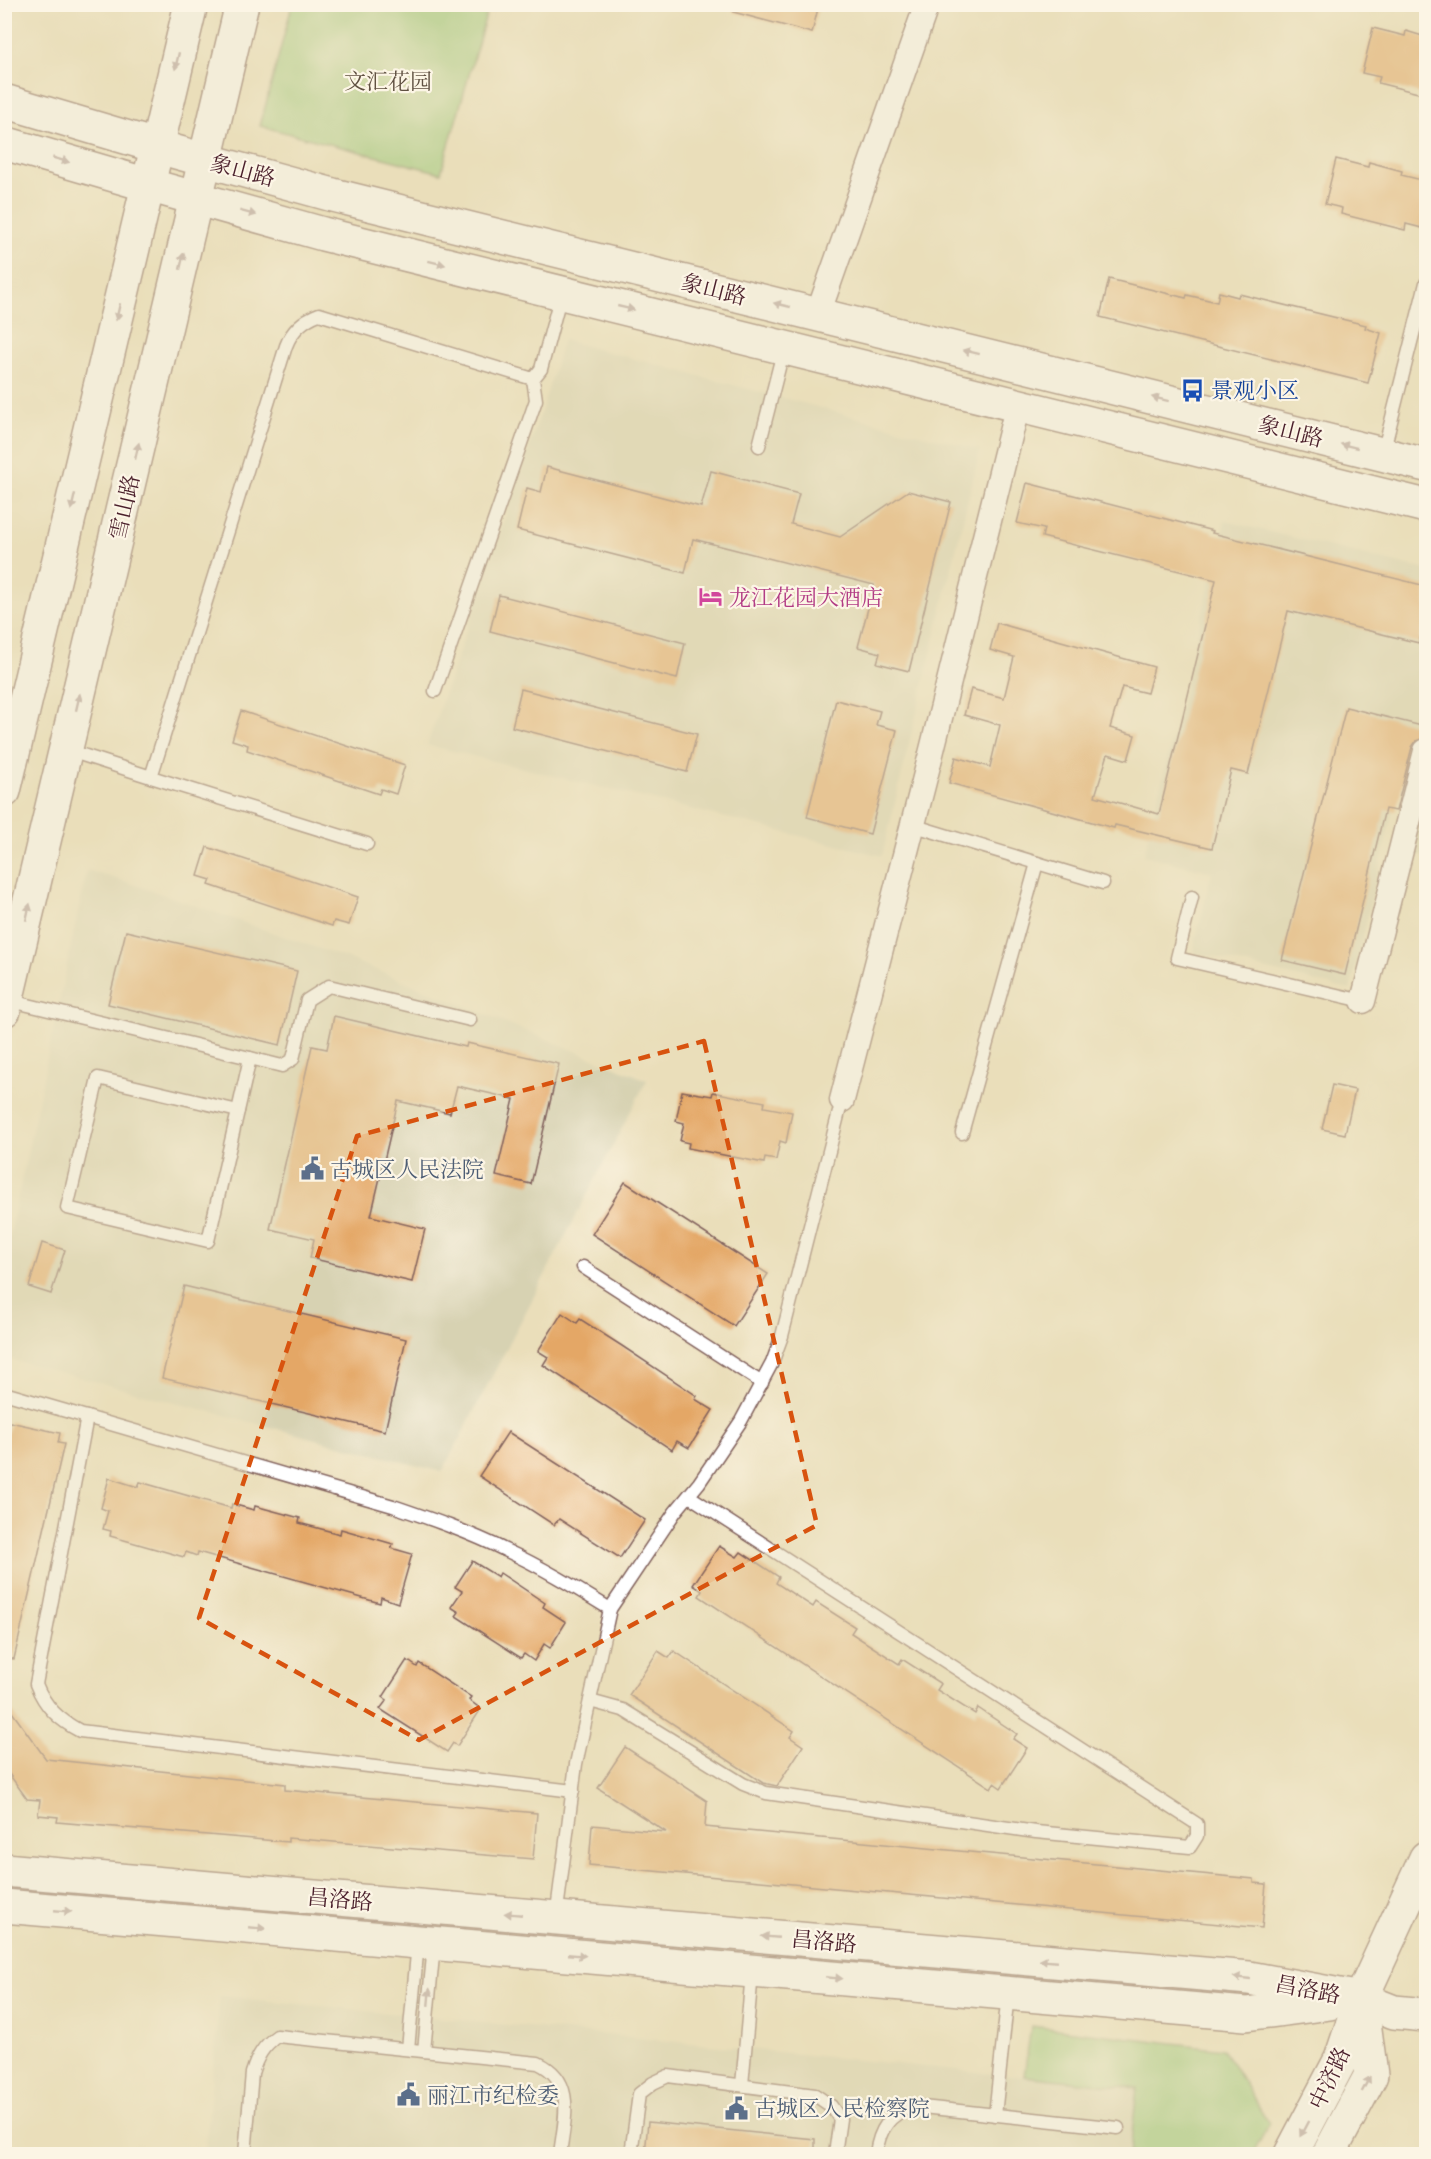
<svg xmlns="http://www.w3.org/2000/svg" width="1431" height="2159" font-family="'IM FELL French Canon','Noto Serif SC',serif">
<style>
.built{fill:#d7d2b2}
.green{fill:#95c778;stroke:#707352;stroke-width:1.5}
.building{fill:#e4a766}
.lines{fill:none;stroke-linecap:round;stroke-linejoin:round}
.lane-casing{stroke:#82625d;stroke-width:15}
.street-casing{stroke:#82625d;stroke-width:27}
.secondary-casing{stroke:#82625d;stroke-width:36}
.lane{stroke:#fff;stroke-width:12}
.street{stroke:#fff;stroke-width:24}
.secondary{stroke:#fff;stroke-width:33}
.oneway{fill:#ae9aa0}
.marked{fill:none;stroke:#d8530f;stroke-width:4.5;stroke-dasharray:12 8;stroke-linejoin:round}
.labels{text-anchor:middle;stroke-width:4.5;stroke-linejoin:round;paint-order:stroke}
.park-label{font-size:22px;fill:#605142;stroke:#fcf5e5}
.street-label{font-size:22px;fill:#4a1f2b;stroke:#fcf5e5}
.transit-label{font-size:22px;fill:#164399;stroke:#fcf5e5;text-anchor:start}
.hotel-label{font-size:22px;fill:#b23c85;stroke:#fcf5e5;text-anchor:start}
.service-label{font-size:22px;fill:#4e5e75;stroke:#fcf5e5;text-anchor:start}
</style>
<rect width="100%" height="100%" fill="#fcf5e5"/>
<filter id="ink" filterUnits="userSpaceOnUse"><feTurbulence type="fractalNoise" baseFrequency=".0167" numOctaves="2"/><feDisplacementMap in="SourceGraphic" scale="12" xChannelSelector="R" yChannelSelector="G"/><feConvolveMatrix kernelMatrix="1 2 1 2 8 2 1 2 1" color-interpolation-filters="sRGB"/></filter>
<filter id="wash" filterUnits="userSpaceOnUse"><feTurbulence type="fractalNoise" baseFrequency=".008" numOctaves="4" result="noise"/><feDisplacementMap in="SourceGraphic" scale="24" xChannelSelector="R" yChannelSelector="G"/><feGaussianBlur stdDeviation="1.35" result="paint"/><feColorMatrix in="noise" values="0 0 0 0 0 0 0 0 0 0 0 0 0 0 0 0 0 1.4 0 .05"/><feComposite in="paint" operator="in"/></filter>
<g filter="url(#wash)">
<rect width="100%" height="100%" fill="#eadeba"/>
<g class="built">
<path d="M563 340 980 450 882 856 427 745 543 406Z"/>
<path d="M1225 521 1426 570V674L1350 990 1193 952 1212 872 1144 855Z"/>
<path d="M1426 738V857L1399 850Z"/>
<path d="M87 870 121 880 352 960 647 1080 442 1472 5 1358V1258Z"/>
<path d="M220 1996 1137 2088 1130 2154H205Z"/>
</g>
<g class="green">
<path d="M292 5H489L441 173 260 126Z"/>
<path d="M1031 2026 1223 2049 1269 2124 1253 2154H1130L1137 2088 1024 2076Z"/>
</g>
<g id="blocks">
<g class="building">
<path d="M734 4H819L812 33 733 12Z"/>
<path d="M1373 28 1405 36 1406 31 1426 37V95L1378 83 1380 77 1362 73Z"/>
<path d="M1336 159 1368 167 1369 162 1402 171 1401 175 1426 181V229L1406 224 1405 230 1341 214 1342 208 1325 204Z"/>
<path d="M1109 279 1186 298 1187 295 1217 302 1219 292 1238 297 1239 294 1366 325 1365 328 1381 333 1368 383 1100 317Z"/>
<path d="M547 467 701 507 711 471 799 494 791 524 840 537 908 491 951 502 909 671 877 663 880 653 858 647 874 585 693 539 685 573 517 530 527 488 541 492Z"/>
<path d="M1027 483 1213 531 1212 533 1426 586V615L1419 643 1288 611 1248 774 1231 770 1212 848 1115 825 1114 828 949 783 956 757 990 767 1000 725 964 715 971 689 1004 698 1014 657 990 650 997 623 1154 667 1147 693 1122 687 1110 728 1135 735 1128 760 1108 754 1095 796 1159 814 1216 580 1042 537 1044 529 1017 523Z"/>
<path d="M499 595 685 643 677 679 490 631Z"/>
<path d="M521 689 697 734 687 772 512 727Z"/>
<path d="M836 700 880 711 876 725 897 730 870 834 807 817Z"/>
<path d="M1346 707 1426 727V737L1416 741 1412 747 1396 811 1385 809 1345 975 1282 960Z"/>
<path d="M241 711 405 765 396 794 381 789 379 794 247 750 248 745 232 740Z"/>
<path d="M207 847 358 897 349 925 334 921 332 926 209 885 211 880 198 876Z"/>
<path d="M126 931 297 971 280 1045 108 1004Z"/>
<path d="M334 1016 466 1047 467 1043 559 1064 531 1184 496 1176 514 1099 457 1086 450 1113 398 1101 371 1216 425 1229 412 1282 310 1258 314 1239 270 1229 312 1046 327 1049Z"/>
<path d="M1332 1085 1355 1090 1345 1134 1322 1129Z"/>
<path d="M682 1091 712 1096 713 1092 765 1102 764 1107 792 1112 786 1143 780 1141 776 1160 765 1158 764 1163 688 1148 689 1143 680 1141 684 1123 676 1121Z"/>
<path d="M625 1182 768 1274 734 1326 592 1234Z"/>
<path d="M42 1243 65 1250 51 1294 29 1287Z"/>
<path d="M184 1286 406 1339 385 1431 162 1378Z"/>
<path d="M562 1313 577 1323 580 1319 622 1346 697 1396 695 1399 713 1410 689 1448 677 1441 672 1450 543 1365 548 1357 538 1351Z"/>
<path d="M10 1422 60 1433 58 1443 64 1444 14 1659 4 1658V1448Z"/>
<path d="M508 1432 645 1520 620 1558 559 1519 554 1525 479 1476Z"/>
<path d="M109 1478 138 1487 140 1482 231 1508 232 1504 254 1510 255 1506 300 1518 299 1523 340 1534 341 1529 393 1544 391 1548 412 1554 398 1603 381 1597 380 1603 198 1552 197 1556 186 1552 184 1557 110 1536 111 1531 103 1529 108 1511 101 1508Z"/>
<path d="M719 1546 737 1557 741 1552 779 1577 776 1583 813 1607 816 1602 855 1627 851 1633 899 1664 902 1659 941 1684 937 1690 975 1714 978 1708 1017 1734 1013 1739 1027 1748 1001 1788 994 1783 991 1788 699 1596 702 1591 693 1585Z"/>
<path d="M472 1561 498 1577 500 1573 545 1603 543 1607 566 1622 550 1648 544 1644 534 1661 524 1654 521 1658 456 1616 459 1612 451 1607 462 1591 455 1587Z"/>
<path d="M658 1651 669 1658 674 1651 794 1731 790 1737 803 1746 777 1786 763 1783 629 1695Z"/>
<path d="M407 1660 417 1667 419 1663 471 1697 469 1700 481 1709 457 1746 453 1743 447 1752 380 1709 387 1700 383 1697Z"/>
<path d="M4 1701 46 1759 285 1784V1790L537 1813 533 1859 288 1838V1842L57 1822 58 1817 38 1815 40 1800 27 1799 4 1767Z"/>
<path d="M625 1747 707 1801 705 1827 1254 1879V1883L1266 1884 1262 1928 589 1865 592 1825 666 1832 598 1788Z"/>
<path d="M648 2122 815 2139V2154H645Z"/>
</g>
</g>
</g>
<g filter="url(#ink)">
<use href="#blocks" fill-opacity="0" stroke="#82625d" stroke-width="1.5"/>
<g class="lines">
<defs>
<g id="lane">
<path d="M759 446 784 348"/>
<path d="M1383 453 1426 283"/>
<path d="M435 691 536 400 533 379"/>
<path d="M67 750 151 777 286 346C292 330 303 320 319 314L533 379 541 369 561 294"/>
<path d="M151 777 367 844"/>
<path d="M912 825 1103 883"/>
<path d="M1192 897 1177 958 1363 1001"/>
<path d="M7 1000 250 1058 238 1111"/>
<path d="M250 1058 282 1066 293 1059 307 1000 329 986 470 1020"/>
<path d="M98 1078 238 1111 208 1241 67 1208Z"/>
<path d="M962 1133 1037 863"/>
<path d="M583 1267 762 1383"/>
<path d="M4 1393 393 1506C431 1519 469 1532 505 1550 542 1567 576 1588 610 1609"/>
<path d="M87 1417 36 1684C45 1707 59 1720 80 1731L573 1791"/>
<path d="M590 1701 623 1710 743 1784 766 1793 1036 1832 1190 1847 1197 1836V1824L689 1496"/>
<path d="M556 1918 576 1764 610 1609 675 1512 699 1483 741 1421 772 1363 782 1336 842 1100"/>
<path d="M408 2049 418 1943"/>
<path d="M424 2051 434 1945"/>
<path d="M742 2085 752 1973"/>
<path d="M995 2115 1008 1994"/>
<path d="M245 2154 252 2073C257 2057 263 2046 277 2036L538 2063C577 2081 564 2120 560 2154"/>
<path d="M631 2154 639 2094 653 2083 668 2076 815 2095 831 2106 840 2119 835 2154"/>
<path d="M876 2154C879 2130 889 2114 913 2106L1118 2128"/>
</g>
<g id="street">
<path d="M818 314 927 4"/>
<path d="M1363 1001 1426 751"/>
<path d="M842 1100 930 758 1018 404"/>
</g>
<g id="secondary">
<path d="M4 101 176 152 333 195 1426 465"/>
<path d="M4 143 148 185 323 234 1426 506"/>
<path d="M4 791 191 4"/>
<path d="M4 1010 242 4"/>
<path d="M4 1870 1249 1978 1361 1999 1394 2012 1426 2015"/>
<path d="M4 1906 1246 2014 1330 2003"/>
<path d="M1291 2154 1341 2059 1361 1999 1426 1858"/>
<path d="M1329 2154 1371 2075 1362 2007"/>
</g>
</defs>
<use href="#lane" class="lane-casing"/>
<use href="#street" class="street-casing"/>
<use href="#secondary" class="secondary-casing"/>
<use href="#lane" class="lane"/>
<use href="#street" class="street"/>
<use href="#secondary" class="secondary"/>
</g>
<defs><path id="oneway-solid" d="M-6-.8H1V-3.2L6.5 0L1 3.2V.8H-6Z" transform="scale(1.5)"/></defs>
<g class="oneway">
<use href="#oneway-solid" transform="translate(177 61) rotate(103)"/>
<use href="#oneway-solid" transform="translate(61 160) rotate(16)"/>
<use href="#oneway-solid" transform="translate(248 213) rotate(15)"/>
<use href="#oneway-solid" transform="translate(182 261) rotate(-77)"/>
<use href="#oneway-solid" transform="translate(437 263) rotate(14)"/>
<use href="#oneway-solid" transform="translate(782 305) rotate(-166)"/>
<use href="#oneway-solid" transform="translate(626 308) rotate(13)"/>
<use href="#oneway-solid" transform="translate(118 312) rotate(103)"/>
<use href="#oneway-solid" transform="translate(971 352) rotate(-166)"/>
<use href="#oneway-solid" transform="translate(1160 399) rotate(-166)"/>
<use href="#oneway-solid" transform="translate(1349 446) rotate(-166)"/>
<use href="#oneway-solid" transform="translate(137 451) rotate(-77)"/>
<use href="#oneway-solid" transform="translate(73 502) rotate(103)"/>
<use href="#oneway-solid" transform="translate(78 702) rotate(-77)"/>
<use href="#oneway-solid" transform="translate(28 912) rotate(-77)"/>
<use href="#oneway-solid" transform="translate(63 1911) rotate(5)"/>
<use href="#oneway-solid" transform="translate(513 1914) rotate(-175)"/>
<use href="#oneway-solid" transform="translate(257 1928) rotate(5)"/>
<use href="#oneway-solid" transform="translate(770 1937) rotate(-175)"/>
<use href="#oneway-solid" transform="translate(577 1955) rotate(5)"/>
<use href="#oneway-solid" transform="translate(1048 1961) rotate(-175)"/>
<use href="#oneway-solid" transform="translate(834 1978) rotate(5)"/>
<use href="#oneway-solid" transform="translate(1242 1978) rotate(-174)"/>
<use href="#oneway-solid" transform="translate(429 1997) rotate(-85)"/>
<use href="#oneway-solid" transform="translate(1366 2084) rotate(-62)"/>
<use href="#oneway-solid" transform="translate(1304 2129) rotate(118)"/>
</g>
</g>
<path d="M0 0H1431V2159H0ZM704 1041 817 1525 419 1740 199 1618 357 1136Z" fill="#eadeba" fill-opacity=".55" fill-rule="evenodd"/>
<path class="marked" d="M704 1041 817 1525 419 1740 199 1618 357 1136Z"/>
<defs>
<symbol id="bus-bare" viewBox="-9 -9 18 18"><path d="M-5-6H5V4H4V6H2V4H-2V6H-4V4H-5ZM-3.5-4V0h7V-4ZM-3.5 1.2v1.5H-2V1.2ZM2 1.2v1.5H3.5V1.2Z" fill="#1a4fb4" stroke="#fcf5e5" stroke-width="2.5" paint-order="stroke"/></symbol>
<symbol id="hotel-bare" viewBox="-9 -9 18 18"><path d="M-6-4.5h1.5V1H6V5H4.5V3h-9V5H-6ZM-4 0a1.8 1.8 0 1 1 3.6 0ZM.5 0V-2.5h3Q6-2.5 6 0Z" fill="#d1479c" stroke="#fcf5e5" stroke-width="2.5" paint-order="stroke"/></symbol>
<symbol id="civic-bare" viewBox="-9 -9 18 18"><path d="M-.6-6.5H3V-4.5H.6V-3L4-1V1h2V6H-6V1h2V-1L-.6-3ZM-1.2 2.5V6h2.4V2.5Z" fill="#5c6f8a" stroke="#fcf5e5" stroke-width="2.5" paint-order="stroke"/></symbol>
</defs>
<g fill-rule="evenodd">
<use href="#bus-bare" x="1176" y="374" width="33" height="33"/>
<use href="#hotel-bare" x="694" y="580" width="33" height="33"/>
<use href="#civic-bare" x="296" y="1152" width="33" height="33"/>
<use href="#civic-bare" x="392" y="2078" width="33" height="33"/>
<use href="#civic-bare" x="720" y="2092" width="33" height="33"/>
</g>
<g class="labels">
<g class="park-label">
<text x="388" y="89">文汇花园</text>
</g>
<g class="street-label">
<text transform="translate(243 170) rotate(15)" y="8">象山路</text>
<text transform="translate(714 289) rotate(14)" y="8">象山路</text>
<text transform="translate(1291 431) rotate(14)" y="8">象山路</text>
<text transform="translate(124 507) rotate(-77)" y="8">雪山路</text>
<text transform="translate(340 1899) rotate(5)" y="8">昌洛路</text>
<text transform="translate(824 1941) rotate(5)" y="8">昌洛路</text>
<text transform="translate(1308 1989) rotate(11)" y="8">昌洛路</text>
<text transform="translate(1329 2078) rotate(-65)" y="8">中济路</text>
</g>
<g class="transit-label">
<text x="1211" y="398">景观小区</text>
</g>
<g class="hotel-label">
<text x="729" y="605">龙江花园大酒店</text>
</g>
<g class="service-label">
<text x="330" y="1177">古城区人民法院</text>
<text x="427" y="2103">丽江市纪检委</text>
<text x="754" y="2116">古城区人民检察院</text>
</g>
</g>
<rect width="1431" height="2159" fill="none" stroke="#fcf5e5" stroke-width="24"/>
</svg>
